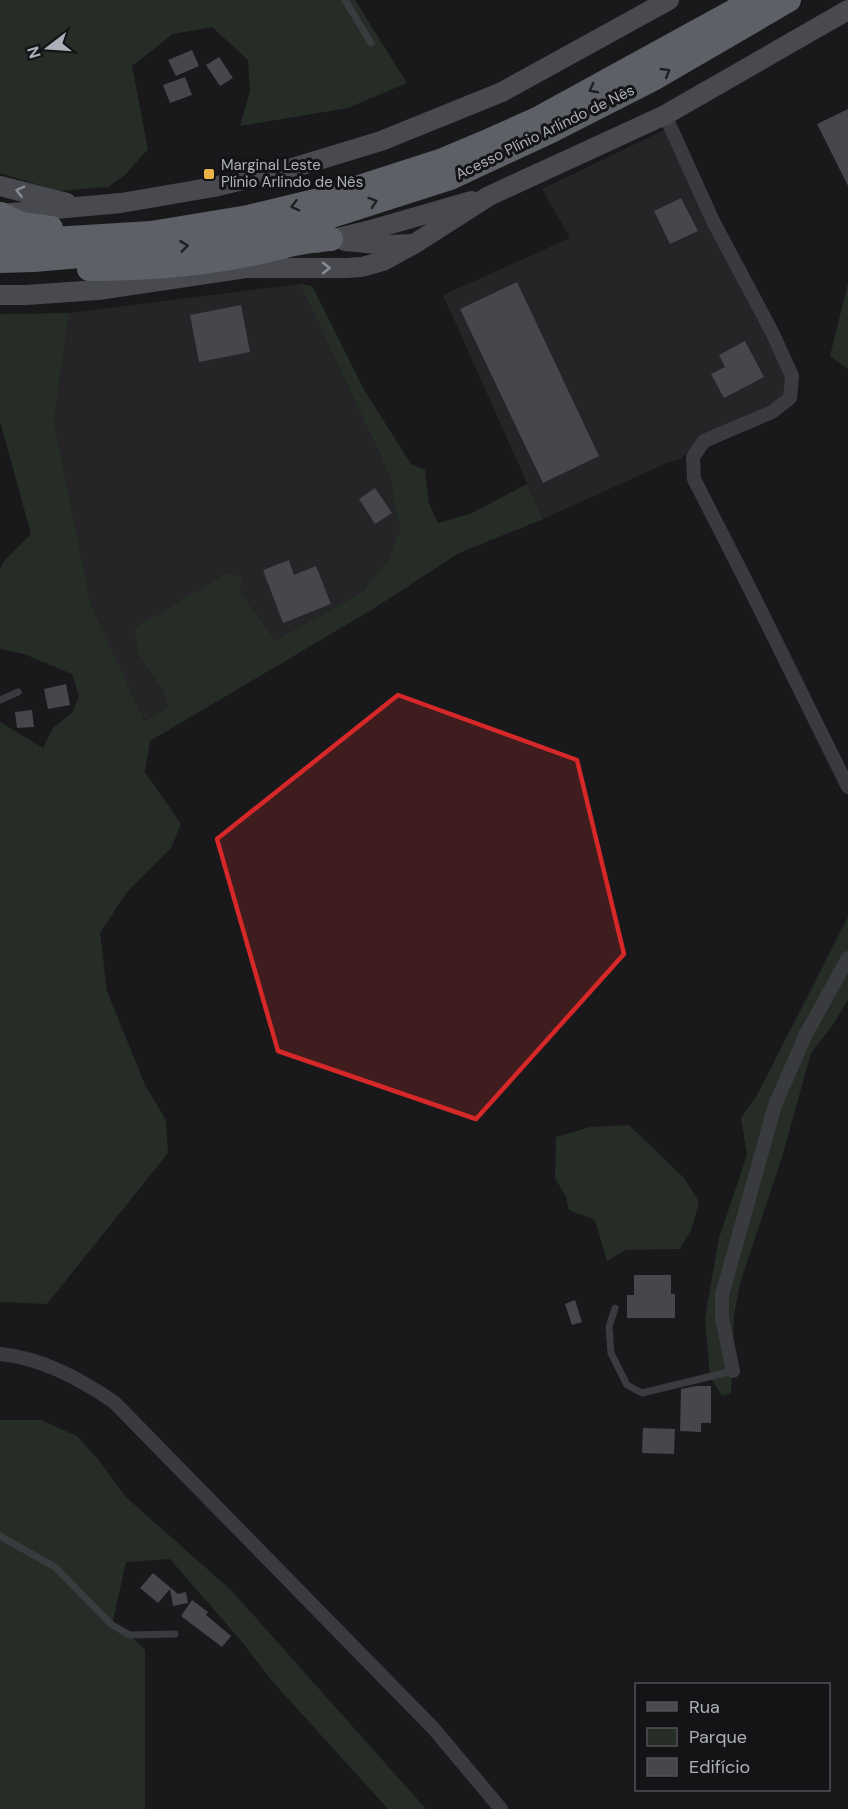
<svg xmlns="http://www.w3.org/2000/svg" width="848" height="1809" font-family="'DM Sans',sans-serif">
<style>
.built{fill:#252528}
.green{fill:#252d26}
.building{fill:#46464b}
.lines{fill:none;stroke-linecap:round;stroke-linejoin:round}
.service{stroke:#3a3b3f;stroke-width:7}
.minor{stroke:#3a3b3f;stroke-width:14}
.secondary{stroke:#484a4f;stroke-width:20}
.trunk{stroke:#5e6067;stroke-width:24}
.oneway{stroke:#1f1f22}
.oneway2{stroke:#898c94}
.marked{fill:#d62828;fill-opacity:0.2;stroke:#d62828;stroke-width:4.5;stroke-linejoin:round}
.poi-dot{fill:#e7b144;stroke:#141416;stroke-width:2}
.labels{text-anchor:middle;stroke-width:6;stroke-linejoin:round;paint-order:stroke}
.street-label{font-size:15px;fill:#acb0b9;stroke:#141416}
.poi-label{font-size:15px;fill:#acb0b9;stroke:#141416;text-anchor:start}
</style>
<rect width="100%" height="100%" fill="#19191b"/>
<g class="built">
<path d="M664 130 710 226 766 332 786 379 785 395 767 409 702 437 681 459 669 462 543 519 443 295 570 238 542 189Z"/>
<path d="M300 284 391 478 394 506 401 527 387 562 368 583 363 592 275 640 240 591 138 653 162 690 168 707 143 721 91 605 54 422 69 313Z"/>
</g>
<g class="green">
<path d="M0 0H355L407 83 348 108 240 126 250 91 248 60 212 27 173 34 132 66 148 149 125 175 108 187 58 191 0 173Z"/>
<path d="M848 283V369L830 356Z"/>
<path d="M300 284 312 286 363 388 411 464 425 470 429 504 438 523 470 514 527 484 543 519 459 553 373 609 150 741 145 772 181 824 171 848 127 892 100 933 107 991 145 1085 166 1120 168 1153 47 1304 0 1302V722L43 748 53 728 72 713 79 696 72 674 24 654 0 649V569L4 561 31 534 0 421V314L69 313 54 422 91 605 144 721 168 707 162 690 138 653 135 628 226 574 242 577 240 591 275 640 363 592 368 583 387 562 401 527 394 506 391 478Z"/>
<path d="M848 917V1000L832 1026 811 1053 782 1157 740 1283 734 1316 731 1393 722 1396 710 1377 705 1318 719 1238 747 1155 741 1118 757 1095Z"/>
<path d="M629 1125 684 1178 699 1202 692 1228 680 1249 625 1250 607 1261 595 1220 569 1210 566 1197 555 1178 556 1137 590 1127Z"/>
<path d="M0 1420H41L77 1436 97 1458 126 1497 232 1591 426 1809H388L272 1681 242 1642 170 1559 126 1562 112 1625 130 1635 145 1650V1809H0Z"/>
</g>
<g class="building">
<path d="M192 50 199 66 176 76 168 60Z"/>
<path d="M219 57 233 78 220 86 206 65Z"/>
<path d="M185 77 192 95 170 103 163 85Z"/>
<path d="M848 109V186L817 124Z"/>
<path d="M681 198 698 231 670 244 654 211Z"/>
<path d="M517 282 599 456 543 483 460 309Z"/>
<path d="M241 305 250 352 199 362 190 315Z"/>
<path d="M745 341 764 377 724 398 711 374 725 367 719 355Z"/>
<path d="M375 488 392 513 375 524 359 499Z"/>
<path d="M289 560 294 575 316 566 331 604 283 623 263 570Z"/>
<path d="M66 684 70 705 48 709 44 689Z"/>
<path d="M32 710 34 727 17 728 15 712Z"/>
<path d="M634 1275H671V1294H675V1318H627V1295H634Z"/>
<path d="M575 1300 582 1322 572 1325 565 1304Z"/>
<path d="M696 1386H711V1423H701V1432L680 1431 681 1389Z"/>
<path d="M643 1428 675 1429 674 1454 642 1453Z"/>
<path d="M153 1573 178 1594 186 1592 188 1603 173 1606 170 1589 158 1603 140 1588Z"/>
<path d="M192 1600 208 1612 206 1615 231 1636 222 1647 181 1616Z"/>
</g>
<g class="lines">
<g class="service">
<path d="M345 0 371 43"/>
<path d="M0 700 18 692"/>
<path d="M615 1308 609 1327 611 1353 627 1385 642 1393 733 1371"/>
<path d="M0 1536 55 1567 112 1625 130 1635 175 1634"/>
</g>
<g class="minor">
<path d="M665 115 713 221 772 332 792 376 790 398 772 412 704 441 693 457 694 479 749 587 848 787"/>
<path d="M0 1354C42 1358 80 1379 114 1402L434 1729 501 1809"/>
<path d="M733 1371 722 1318V1295L775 1105 805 1036 848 958"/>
</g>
<g class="secondary">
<path d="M0 186 67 203"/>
<path d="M0 214 121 203 214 187 292 168 381 141 502 92 669 0"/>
<path d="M345 241 389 245 412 244"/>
<path d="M317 243 367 231 471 201"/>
<path d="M0 295H26L98 290 246 268H346L362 267 383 261 414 244 489 196 665 115 848 10"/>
</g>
<g class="trunk">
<path d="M1 214 21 224 51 228"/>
<path d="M0 239H53L151 233 248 217 319 200 440 161 490 140 537 119 754 0"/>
<path d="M0 261 34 260 160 249 234 238 325 218 450 178 551 131 655 78 789 0"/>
<path d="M89 269C139 269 187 266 236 257 268 252 298 240 331 239"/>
</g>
</g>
<defs><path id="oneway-chevron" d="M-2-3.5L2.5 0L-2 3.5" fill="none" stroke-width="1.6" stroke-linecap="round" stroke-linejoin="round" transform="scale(1.5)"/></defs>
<g class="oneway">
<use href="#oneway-chevron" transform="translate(666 72) rotate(-31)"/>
<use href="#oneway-chevron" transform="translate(593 89) rotate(152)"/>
<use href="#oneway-chevron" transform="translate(373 202) rotate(-18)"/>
<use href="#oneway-chevron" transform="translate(295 206) rotate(165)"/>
<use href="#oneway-chevron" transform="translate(184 246) rotate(-7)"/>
</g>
<g class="oneway2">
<use href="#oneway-chevron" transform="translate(20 191) rotate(-166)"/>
<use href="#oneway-chevron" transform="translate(326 268)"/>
</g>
<path class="marked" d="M398 695 577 760 624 954 476 1119 278 1051 217 839Z"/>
<rect class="poi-dot" x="203" y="168" width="12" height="12" rx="3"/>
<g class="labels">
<g class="street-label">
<text transform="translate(545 132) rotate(-26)" y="5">Acesso Plínio Arlindo de Nês</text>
</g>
<g class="poi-label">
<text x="221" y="170">Marginal Leste<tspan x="221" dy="17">Plínio Arlindo de Nês</tspan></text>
</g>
</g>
<rect x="635" y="1683" width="195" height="108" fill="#141416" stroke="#515257" stroke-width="1.5"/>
<rect x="647" y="1702" width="30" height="9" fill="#484a4f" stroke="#515257" stroke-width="1.5"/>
<text x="689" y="1713" font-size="18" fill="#acb0b9">Rua</text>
<rect x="647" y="1728" width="30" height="18" fill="#252d26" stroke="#515257" stroke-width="1.5"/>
<text x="689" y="1743" font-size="18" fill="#acb0b9">Parque</text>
<rect x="647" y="1758" width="30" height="18" fill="#46464b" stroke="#515257" stroke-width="1.5"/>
<text x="689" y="1773" font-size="18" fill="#acb0b9">Edifício</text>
<g transform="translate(48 48) rotate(253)" stroke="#141416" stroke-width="4.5" paint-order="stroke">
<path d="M0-4.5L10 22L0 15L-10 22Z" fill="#acb0b9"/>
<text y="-9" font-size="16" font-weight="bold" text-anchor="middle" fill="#acb0b9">N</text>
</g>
</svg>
